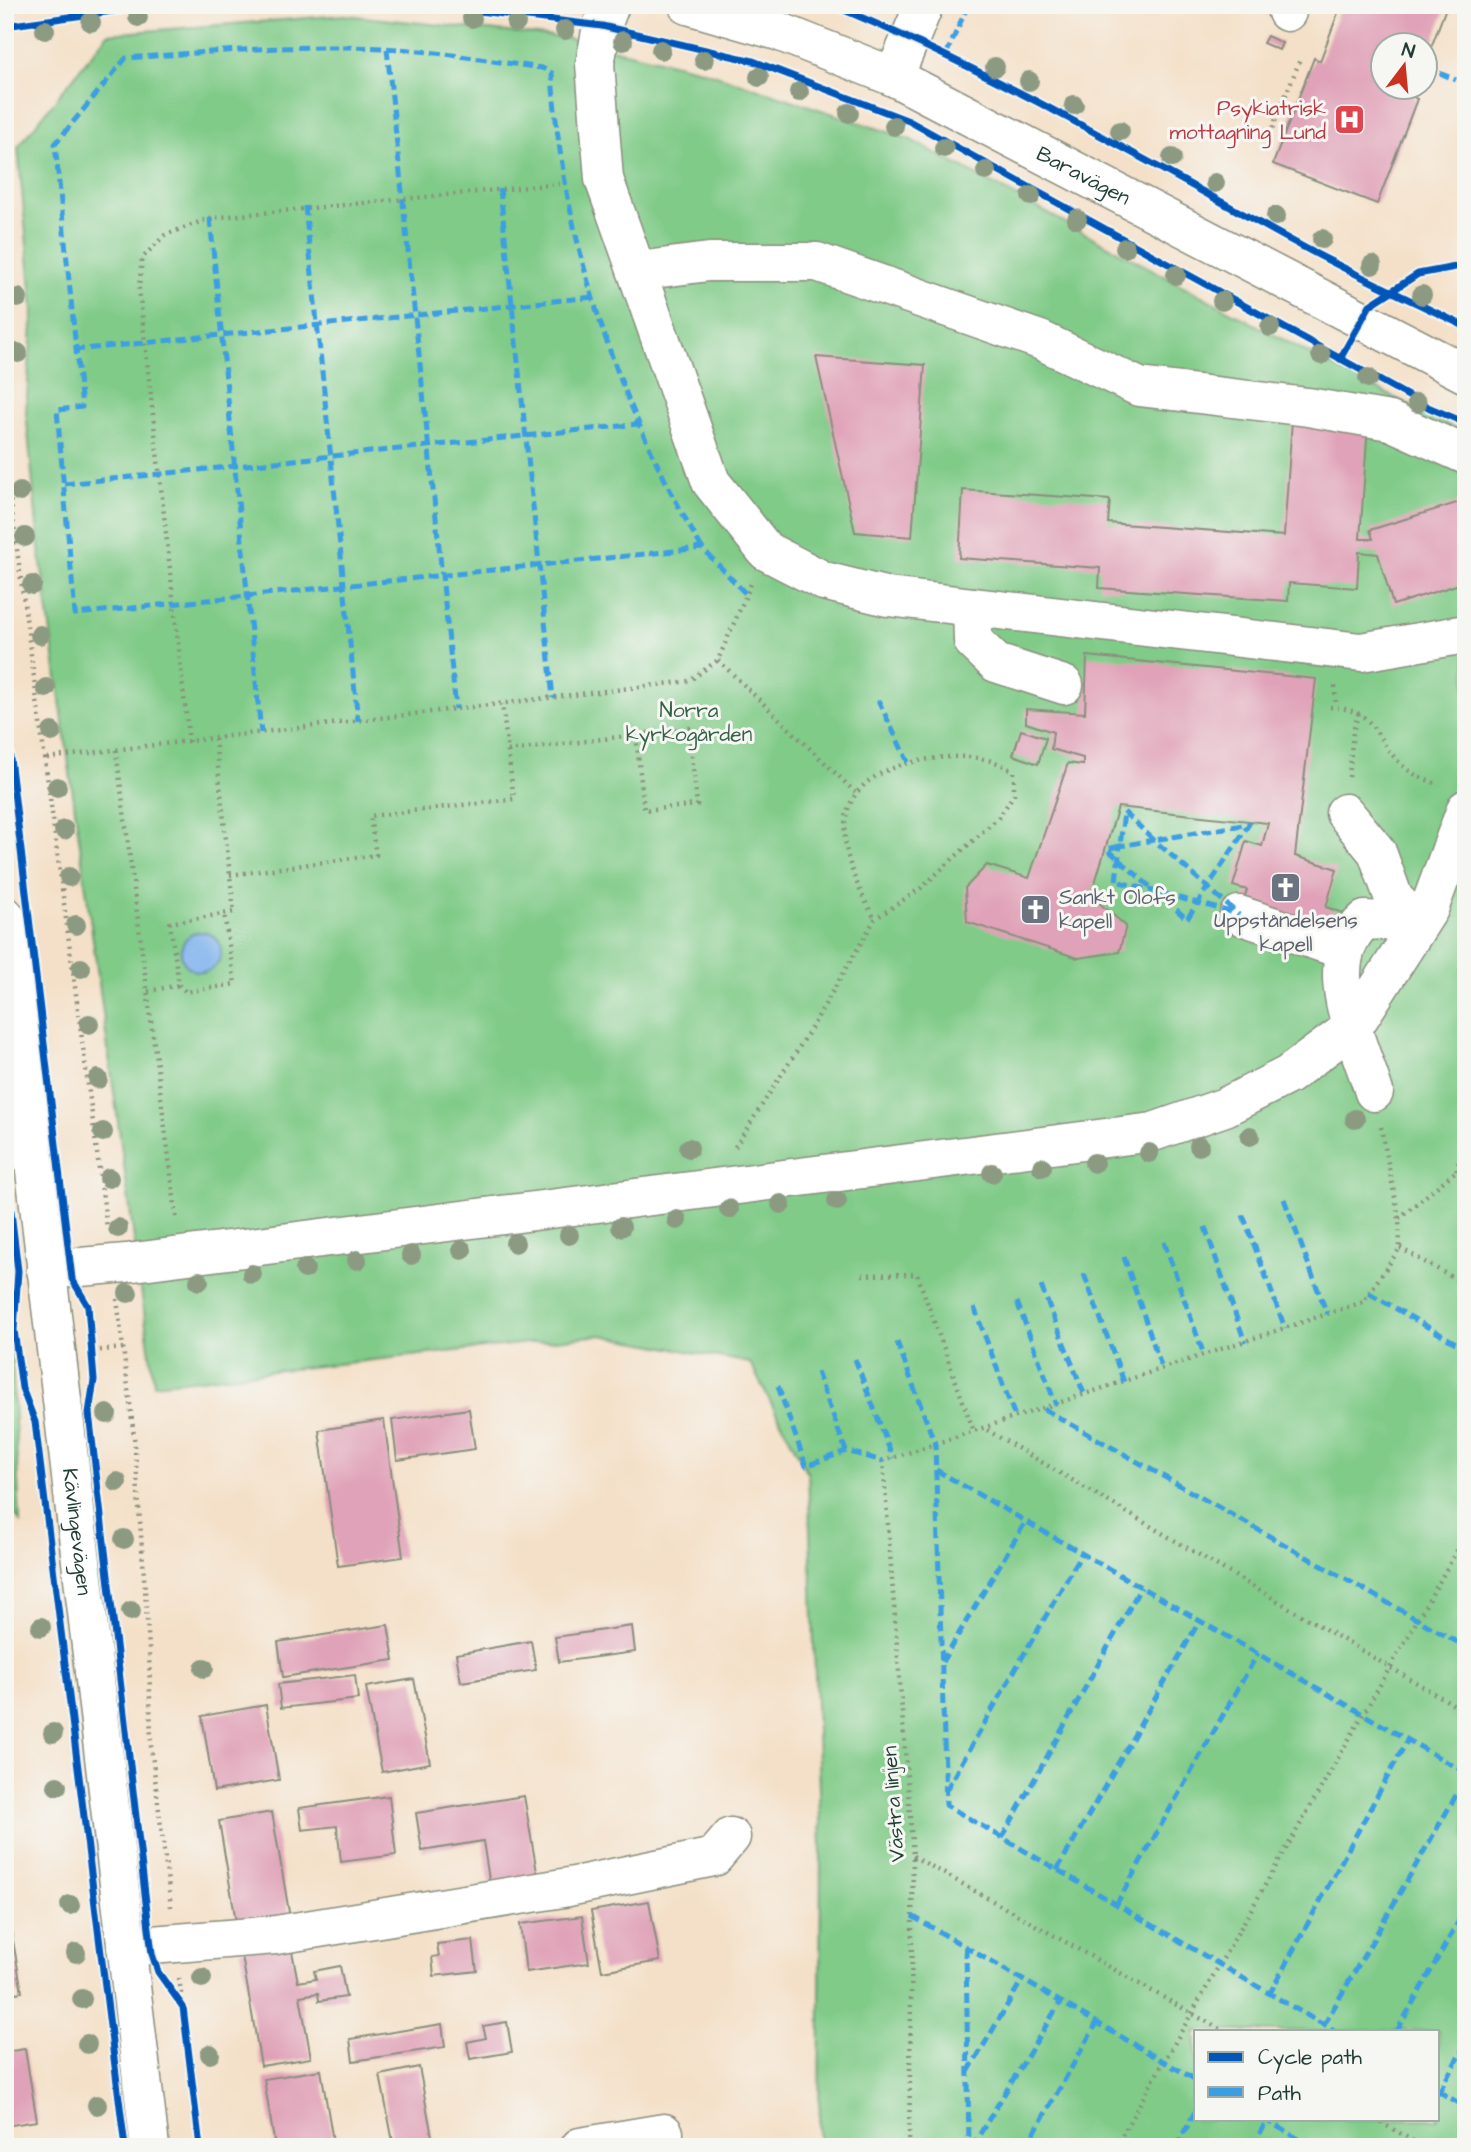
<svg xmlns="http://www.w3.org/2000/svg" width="1471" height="2152" font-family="'Architects Daughter',sans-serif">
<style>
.green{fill:#80cb88;stroke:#50845e;stroke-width:2;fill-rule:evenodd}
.water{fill:#81b3ed;stroke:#507890;stroke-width:2}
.building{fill:#e0a2b8}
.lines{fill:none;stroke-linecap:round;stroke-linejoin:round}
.minor-casing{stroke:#8a8e7e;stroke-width:41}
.major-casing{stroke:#8a8e7e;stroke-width:41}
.path{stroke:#8a8e7e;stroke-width:4.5;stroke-dasharray:2 5;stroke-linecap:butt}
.minor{stroke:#fff;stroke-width:38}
.major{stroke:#fff;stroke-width:38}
.quiet{stroke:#3c9ee2;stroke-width:5;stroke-dasharray:10 5;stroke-linecap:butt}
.cycleway-casing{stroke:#f6f6f2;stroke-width:11}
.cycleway{stroke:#0057b8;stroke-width:7}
.tree{fill:#8c9a82}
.labels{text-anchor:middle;stroke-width:6;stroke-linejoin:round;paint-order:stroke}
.health-label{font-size:21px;fill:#be3a42;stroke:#f6f6f2;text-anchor:end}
.street-label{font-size:21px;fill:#1f3d34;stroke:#f6f6f2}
.park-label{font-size:21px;fill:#376049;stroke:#f6f6f2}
.worship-label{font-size:21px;fill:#5b616d;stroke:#f6f6f2;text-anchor:start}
</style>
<rect width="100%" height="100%" fill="#f6f6f2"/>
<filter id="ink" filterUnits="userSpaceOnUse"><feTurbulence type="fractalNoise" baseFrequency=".0143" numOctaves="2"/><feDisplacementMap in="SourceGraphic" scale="14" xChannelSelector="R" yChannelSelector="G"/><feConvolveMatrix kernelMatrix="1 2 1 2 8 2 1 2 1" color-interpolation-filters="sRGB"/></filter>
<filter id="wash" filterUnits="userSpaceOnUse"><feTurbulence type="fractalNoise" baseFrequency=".00686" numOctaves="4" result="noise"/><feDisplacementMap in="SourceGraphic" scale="28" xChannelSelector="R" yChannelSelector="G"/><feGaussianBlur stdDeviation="1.57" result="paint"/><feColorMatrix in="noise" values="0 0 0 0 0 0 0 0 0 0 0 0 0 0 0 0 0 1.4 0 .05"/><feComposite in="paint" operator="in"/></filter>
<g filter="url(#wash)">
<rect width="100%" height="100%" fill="#f4e0c8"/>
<g class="green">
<path d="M344 15 566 38 701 70 909 139 1338 369 1466 434V2147H819L821 1847 808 1473 750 1363 601 1335 154 1384 39 547 26 412 33 311 18 147 108 34ZM1196 2031H1438V2119H1196Z"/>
<path d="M5 1241H6L20 1522 5 1498Z"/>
</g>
<circle class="water" cx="201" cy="952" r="20"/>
<g id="blocks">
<g class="building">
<path d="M1341 5H1447L1426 61V46H1384V88H1415L1412 96 1417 99 1377 204 1273 164 1314 58 1320 61Z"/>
<path d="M1267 36 1282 43 1279 50 1263 43Z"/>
<path d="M816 357 925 365 912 537 855 532Z"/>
<path d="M1292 420 1368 425 1360 539H1373L1370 530 1466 500V582L1393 605 1378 554 1359 552 1357 588 1289 583 1288 601 1099 588 1100 568 959 558 963 490 1110 500 1108 523 1284 536Z"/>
<path d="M1087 656 1316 679 1295 856 1337 869 1326 907 1343 913 1336 937 1241 908 1247 890 1233 886 1246 841 1262 846 1268 823 1118 807 1091 896 1126 926 1119 952 1078 958 967 922 965 888 987 865 1029 878 1068 763 1083 765V758L1051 749 1053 732 1026 723V709L1085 713Z"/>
<path d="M1021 730 1046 738 1038 764 1013 755Z"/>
<path d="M469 1409 475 1449 397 1460 392 1420Z"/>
<path d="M384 1420 403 1557 338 1566 319 1430Z"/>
<path d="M388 1625 394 1660 283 1677 278 1642Z"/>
<path d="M632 1626 635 1652 559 1662 555 1637Z"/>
<path d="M531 1641 536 1670 461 1682 456 1654Z"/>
<path d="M355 1675 358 1699 281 1708 278 1684Z"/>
<path d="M414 1679 430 1763 382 1772 366 1687Z"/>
<path d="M266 1705 279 1780 214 1791 202 1716Z"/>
<path d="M389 1796 396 1855 341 1862 337 1826 302 1830 299 1808Z"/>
<path d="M524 1796 538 1878 490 1886 483 1841 422 1851 416 1813Z"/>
<path d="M272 1812 291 1924 238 1933 219 1821Z"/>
<path d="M649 1901 660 1961 602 1971 591 1911Z"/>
<path d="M7 1907 22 1992 5 1995V1908Z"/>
<path d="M582 1916 589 1963 526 1972 520 1924Z"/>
<path d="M473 1940 477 1971 434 1976 432 1957 439 1956 437 1944Z"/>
<path d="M290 1941 298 1982 316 1979 314 1971 340 1966 346 1997 319 2001 318 1993 300 1996 311 2058 261 2066 241 1950Z"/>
<path d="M507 2022 512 2052 470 2059 467 2042 486 2038 483 2026Z"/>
<path d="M442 2024 445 2047 353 2061 350 2039Z"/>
<path d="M25 2049 37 2121 5 2126V2052Z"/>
<path d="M419 2067 434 2147H394L380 2075Z"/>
<path d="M321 2070 334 2147H275L264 2079Z"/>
</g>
</g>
</g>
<g filter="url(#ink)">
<use href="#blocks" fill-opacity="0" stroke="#8a8e7e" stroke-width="2"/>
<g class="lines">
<defs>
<g id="minor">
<path d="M610 5 602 26 595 64 604 179 711 482 766 551 824 581 888 597 1361 652 1466 634"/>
<path id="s1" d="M688 5 778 31 894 77 1466 374"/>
<path d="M1285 5 1287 12"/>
<path d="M894 77 924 5"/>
<path d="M637 271 709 262H817L1040 340 1139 387 1308 407 1390 421 1466 455"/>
<path d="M972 607 973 641 996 663 1064 685"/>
<path d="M1345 813 1377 852 1394 899 1419 923"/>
<path d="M1239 915 1344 950"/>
<path d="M1374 1092C1358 1039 1316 963 1365 920L1419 923"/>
<path d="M46 1270 126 1263 1153 1132 1225 1107 1288 1075 1354 1026 1429 909 1466 809"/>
<path d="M126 1947 276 1935 569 1887 714 1857 731 1837"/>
<path d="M580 2147 664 2133"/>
</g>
<g id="major">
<path id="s2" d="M5 916 150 2147"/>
</g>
</defs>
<use href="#minor" class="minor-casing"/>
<use href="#major" class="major-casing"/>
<g class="path">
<path d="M1267 141 1300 60"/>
<path d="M5 459 107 1228"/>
<path d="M718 660 855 792"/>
<path d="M1335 686 1336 707"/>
<path d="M1330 707C1378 710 1371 735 1399 762 1410 774 1423 779 1438 784"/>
<path d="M215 739 234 912 170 923 179 985 186 992 235 984 224 913"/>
<path d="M189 742 139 288 142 258 165 235 210 218 568 183"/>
<path d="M116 750 177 1221"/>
<path d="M508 751 689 728 697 805 644 810 636 735"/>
<path d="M47 758 689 681 718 660 751 584"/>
<path d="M1349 777 1353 731 1359 712"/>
<path d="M230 875 376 855 370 816 514 799 502 704"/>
<path d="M148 991 179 985"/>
<path d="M1381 1127 1399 1218"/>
<path d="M735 1147 809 1032 875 919 921 888 1000 816 1014 794V772C992 756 963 755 937 758 828 771 827 836 875 919"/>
<path d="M1456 1171 1466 1137"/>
<path d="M1400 1248 1466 1285"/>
<path d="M862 1275 917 1274 974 1432"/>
<path d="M117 1299 134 1436 149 1647 151 1746 171 1907"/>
<path d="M93 1351 123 1348"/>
<path d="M5 1360 18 1359"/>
<path d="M987 1430 1466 1712"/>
<path d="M913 1856 1223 2031"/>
<path d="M179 1978 183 2007"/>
<path d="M1375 2119 1424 2147"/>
<path d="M909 2147 913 1856 883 1461 1363 1302 1400 1248 1399 1218 1456 1171 1466 1176"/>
<path d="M1115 2147 1466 1535"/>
</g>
<use href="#minor" class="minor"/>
<use href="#major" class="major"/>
<g class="quiet">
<path d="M387 49 456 709"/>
<path d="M946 55 968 5"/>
<path d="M1426 67 1456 80"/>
<path d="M500 189 553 698"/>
<path d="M305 206 358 721"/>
<path d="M210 218 261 733"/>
<path d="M74 350 594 297"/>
<path d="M64 484 639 424"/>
<path d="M702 548C618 405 562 239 552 73L542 68C490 61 436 51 383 48 297 44 212 52 126 58L55 144 82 407 57 410 75 614 702 548 747 595"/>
<path d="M878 700 908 762"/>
<path d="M1124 812 1154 840 1249 824 1187 919 1107 849 1120 846Z"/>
<path d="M1231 912 1116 881 1120 846 1154 840 1239 915"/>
<path d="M1284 1199 1327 1314"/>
<path d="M1243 1215 1285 1328"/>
<path d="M1205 1227 1245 1342"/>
<path d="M1164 1242 1204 1355"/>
<path d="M1124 1257 1162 1369"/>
<path d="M1084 1274 1124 1382"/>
<path d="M1041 1286 1085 1396"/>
<path d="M1369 1293 1466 1349"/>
<path d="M1017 1302 1056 1405"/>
<path d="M974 1307 1016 1419"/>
<path d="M897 1342 935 1444 946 1805 1334 2031"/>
<path d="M855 1359 893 1458"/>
<path d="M817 1372 846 1451 883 1461"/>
<path d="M778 1386 806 1466 846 1451"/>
<path d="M1044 1409 1466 1647"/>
<path d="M936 1470 1466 1773"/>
<path d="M942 1662 1026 1521"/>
<path d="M946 1790 1082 1553"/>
<path d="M1002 1838 1141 1587"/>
<path d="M1057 1870 1200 1620"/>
<path d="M1116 1905 1258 1653"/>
<path d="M912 1916 1196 2080"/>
<path d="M966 1947 969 2147"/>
<path d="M1269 1995 1408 1739"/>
<path d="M1324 2025 1466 1778"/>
<path d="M1397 2031 1466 1908"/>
<path d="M968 2072 1022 1980"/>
<path d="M1438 2091 1466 2107"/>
<path d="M1439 2092 1466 2043"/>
<path d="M1264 2119 1313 2147"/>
<path d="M972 2147 1061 2001"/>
<path d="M1026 2147 1097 2023"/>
<path d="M1176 2147 1196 2110"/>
<path d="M1252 2147 1267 2120"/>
</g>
<defs>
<g id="cycleway">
<path d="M429 5 602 26 753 61 909 121 1430 408 1466 423"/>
<path d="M832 5C993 71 1142 159 1294 242 1350 273 1409 299 1466 327"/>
<path d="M5 26 156 5"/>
<path d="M1340 359 1370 305 1418 274 1466 265"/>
<path d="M5 716 72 1279 88 1306 94 1380 89 1413 152 1954 158 1972 183 2007 200 2147"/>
<path d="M5 1161 18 1271 14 1330 22 1388 35 1422 125 2147"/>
</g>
</defs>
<use href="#cycleway" class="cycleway-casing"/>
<use href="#cycleway" class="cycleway"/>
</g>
<g class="tree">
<circle cx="138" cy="17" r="10"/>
<circle cx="472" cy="18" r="10"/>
<circle cx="91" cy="22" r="10"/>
<circle cx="516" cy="23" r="10"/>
<circle cx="45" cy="30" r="10"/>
<circle cx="565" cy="30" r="10"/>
<circle cx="623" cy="41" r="10"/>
<circle cx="661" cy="50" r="10"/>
<circle cx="704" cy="60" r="10"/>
<circle cx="995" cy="67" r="10"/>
<circle cx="759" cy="77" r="10"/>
<circle cx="1029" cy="81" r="10"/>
<circle cx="799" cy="92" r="10"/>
<circle cx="1074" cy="105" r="10"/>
<circle cx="849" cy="113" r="10"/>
<circle cx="894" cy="126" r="10"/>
<circle cx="1120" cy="131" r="10"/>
<circle cx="944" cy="148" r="10"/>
<circle cx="1172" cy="158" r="10"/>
<circle cx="986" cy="171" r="10"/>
<circle cx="1215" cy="183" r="10"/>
<circle cx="1031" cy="196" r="10"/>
<circle cx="1276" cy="216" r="10"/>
<circle cx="1077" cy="219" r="10"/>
<circle cx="1322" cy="239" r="10"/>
<circle cx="1125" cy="248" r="10"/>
<circle cx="1372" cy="265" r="10"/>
<circle cx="1176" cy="275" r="10"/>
<circle cx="1422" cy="295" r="10"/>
<circle cx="18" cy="298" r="10"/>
<circle cx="1222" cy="301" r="10"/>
<circle cx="1270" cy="327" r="10"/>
<circle cx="18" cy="353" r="10"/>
<circle cx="1321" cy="355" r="10"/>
<circle cx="1368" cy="378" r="10"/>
<circle cx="1417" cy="403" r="10"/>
<circle cx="20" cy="492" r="10"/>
<circle cx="25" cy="537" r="10"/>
<circle cx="32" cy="585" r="10"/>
<circle cx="40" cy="635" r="10"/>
<circle cx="46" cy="688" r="10"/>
<circle cx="52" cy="732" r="10"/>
<circle cx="57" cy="787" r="10"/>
<circle cx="64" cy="830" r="10"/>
<circle cx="69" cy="877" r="10"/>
<circle cx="76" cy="925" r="10"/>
<circle cx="81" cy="968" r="10"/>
<circle cx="89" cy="1024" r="10"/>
<circle cx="98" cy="1079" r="10"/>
<circle cx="1355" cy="1119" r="10"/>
<circle cx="103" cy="1132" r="10"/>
<circle cx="1250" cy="1136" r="10"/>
<circle cx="1199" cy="1146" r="10"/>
<circle cx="689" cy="1148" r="10"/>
<circle cx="1149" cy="1153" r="10"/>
<circle cx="1094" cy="1163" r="10"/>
<circle cx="1042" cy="1167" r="10"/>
<circle cx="992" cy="1173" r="10"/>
<circle cx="109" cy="1178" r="10"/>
<circle cx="837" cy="1201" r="10"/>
<circle cx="781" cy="1204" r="10"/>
<circle cx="729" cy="1209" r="10"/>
<circle cx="677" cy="1220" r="10"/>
<circle cx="621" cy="1227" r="10"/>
<circle cx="118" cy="1228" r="10"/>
<circle cx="569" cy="1235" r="10"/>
<circle cx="515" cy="1243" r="10"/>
<circle cx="462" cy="1250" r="10"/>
<circle cx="411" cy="1255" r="10"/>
<circle cx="357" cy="1260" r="10"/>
<circle cx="305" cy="1269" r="10"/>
<circle cx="252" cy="1274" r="10"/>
<circle cx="199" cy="1281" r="10"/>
<circle cx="128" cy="1293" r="10"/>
<circle cx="107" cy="1414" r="10"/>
<circle cx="117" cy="1482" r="10"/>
<circle cx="124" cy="1539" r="10"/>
<circle cx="131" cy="1611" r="10"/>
<circle cx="41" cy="1627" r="10"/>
<circle cx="204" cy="1668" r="10"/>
<circle cx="53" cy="1733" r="10"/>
<circle cx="57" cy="1786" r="10"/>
<circle cx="70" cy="1905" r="10"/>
<circle cx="76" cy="1953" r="10"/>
<circle cx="202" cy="1978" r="10"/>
<circle cx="82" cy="1999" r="10"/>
<circle cx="87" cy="2044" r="10"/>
<circle cx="210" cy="2054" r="10"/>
<circle cx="97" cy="2105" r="10"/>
</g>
</g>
<defs>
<symbol id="hospital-square" viewBox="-11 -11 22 22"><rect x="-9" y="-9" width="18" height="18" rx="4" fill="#e0444e" stroke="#f6f6f2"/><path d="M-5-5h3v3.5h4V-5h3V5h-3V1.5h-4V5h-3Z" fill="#fff"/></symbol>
<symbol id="church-square" viewBox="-11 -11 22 22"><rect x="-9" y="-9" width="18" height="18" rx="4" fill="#6b7280" stroke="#f6f6f2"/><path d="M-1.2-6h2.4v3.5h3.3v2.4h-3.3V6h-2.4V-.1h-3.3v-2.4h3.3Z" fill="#fff"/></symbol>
</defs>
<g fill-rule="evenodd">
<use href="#hospital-square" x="1332" y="102" width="35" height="35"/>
<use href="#church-square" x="1268" y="870" width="35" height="35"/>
<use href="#church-square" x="1018" y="892" width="35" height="35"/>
</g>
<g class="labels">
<g class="health-label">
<text x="1326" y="115">Psykiatrisk<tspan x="1326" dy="24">mottagning Lund</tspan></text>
</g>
<g class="street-label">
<text dy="7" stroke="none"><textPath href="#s1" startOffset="432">Baravägen</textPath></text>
<text dy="7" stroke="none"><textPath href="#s2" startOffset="620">Kävlingevägen</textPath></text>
<text transform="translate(893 1804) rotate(-94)" y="7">Västra linjen</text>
</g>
<g class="park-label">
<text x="689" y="717">Norra<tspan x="689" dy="24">kyrkogården</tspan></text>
</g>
<g class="worship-label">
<text x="1059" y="904">Sankt Olofs<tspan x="1059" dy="24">kapell</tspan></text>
<text x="1286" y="927" text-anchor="middle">Uppståndelsens<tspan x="1286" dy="24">kapell</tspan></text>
</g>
</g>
<rect width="1471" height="2152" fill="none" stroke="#f6f6f2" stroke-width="28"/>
<rect x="1194" y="2030" width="245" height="91" fill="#f6f6f2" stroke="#a0aca6" stroke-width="2"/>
<rect x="1208" y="2052" width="35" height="10" fill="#0057b8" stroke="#a0aca6" stroke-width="2"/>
<text x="1258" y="2064" font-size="21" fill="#1f3d34">Cycle path</text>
<rect x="1208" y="2087" width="35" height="10" fill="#3c9ee2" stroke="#a0aca6" stroke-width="2"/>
<text x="1258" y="2100" font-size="21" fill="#1f3d34">Path</text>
<g transform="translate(1404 66) rotate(16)"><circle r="33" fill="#f6f6f2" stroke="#a0aca6" stroke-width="2"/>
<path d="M0-5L12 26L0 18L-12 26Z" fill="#c8321e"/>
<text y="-10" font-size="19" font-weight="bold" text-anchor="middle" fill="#1f3d34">N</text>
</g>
</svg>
